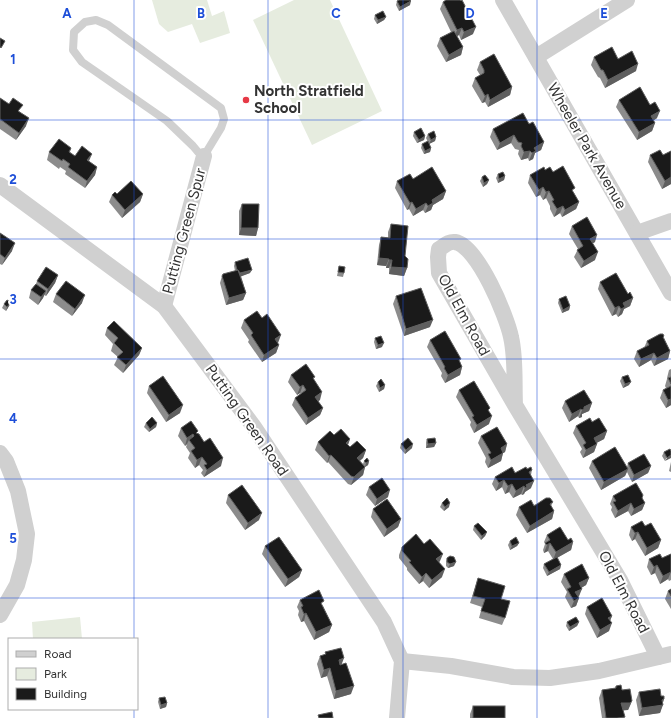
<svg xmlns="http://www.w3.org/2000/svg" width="671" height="718" font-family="Figtree,sans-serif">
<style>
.green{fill:#e6ecdf}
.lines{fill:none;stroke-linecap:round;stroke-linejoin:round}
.service{stroke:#d0d0d0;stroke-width:8}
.minor{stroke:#d0d0d0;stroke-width:16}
.wall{fill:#8c8c8c}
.shaded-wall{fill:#5f5f5f}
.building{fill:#1a1a1a;stroke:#5f5f5f}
.grid{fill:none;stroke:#1d4ed8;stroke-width:1;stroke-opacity:0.55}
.poi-dot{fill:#e63946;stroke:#fff;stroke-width:1.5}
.labels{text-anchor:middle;stroke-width:4;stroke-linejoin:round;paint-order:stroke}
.poi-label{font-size:15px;font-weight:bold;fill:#333;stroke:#fff;text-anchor:start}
.street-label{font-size:15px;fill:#333;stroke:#fff}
.grid-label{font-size:13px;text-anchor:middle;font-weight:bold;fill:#1d4ed8;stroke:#fff;stroke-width:4;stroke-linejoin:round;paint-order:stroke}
</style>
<rect width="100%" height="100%" fill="#fff"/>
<g class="green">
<path d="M152 0H207L212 16 224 11 230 33 200 43 192 24 168 32 159 24Z"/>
<path d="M294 0H330L382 111 312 145 253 20Z"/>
<path d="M80 617 82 639H33L32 622Z"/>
</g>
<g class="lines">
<path class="service" d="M96 20 108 25 221 108 224 119 221 128 204 156 198 152 193 146 167 121 82 62 73 50 74 32 85 22Z"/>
<g class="minor">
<path d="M503 0 671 293"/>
<path d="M536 57 627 0"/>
<path d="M0 185 164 306 254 427 384 622 402 661 397 718"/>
<path d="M637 233 671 221"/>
<path d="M164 306 204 156"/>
<path d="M515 405C514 383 516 359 511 337 507 317 478 246 455 242 449 241 444 246 439 249L438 257 439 273 515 405 620 580 658 657"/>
<path d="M0 453 6 461 18 491 27 534 24 560 17 585 0 615"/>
<path d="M402 661 451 666 513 677 550 678 599 671 671 654"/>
</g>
</g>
<g class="wall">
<path d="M397 1 410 5 399 11 396 5Z"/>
<path d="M443 2 473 34 461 40 459 35 457 36 463 47 461 55 446 62 437 46 440 38 451 32 440 9Z"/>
<path d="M375 15 386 17 384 20 377 24 374 19Z"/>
<path d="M594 57 618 59 636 71 605 88 600 78 598 77 591 65Z"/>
<path d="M480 62 512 87 510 95 488 107 485 102 482 103 472 86 475 78 480 75 477 70Z"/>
<path d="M0 98 20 112 26 126 16 140 0 129Z"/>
<path d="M619 100 650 105 657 118 653 121 655 123 652 131 637 140 616 107Z"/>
<path d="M529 124 544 142 541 150 535 153 533 159 529 161 528 158 521 160 518 154 519 150 515 149 511 143 497 150 490 137 493 129Z"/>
<path d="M414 132 425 136 424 140 417 143 413 136Z"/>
<path d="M428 134 436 137 435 141 429 144 426 138Z"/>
<path d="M422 144 431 148 430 152 424 154 421 148Z"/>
<path d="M71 148 70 152 75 156 89 161 97 167 95 175 85 188 65 174 66 171 60 167 59 169 47 160 49 152Z"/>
<path d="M671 151V184L662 189 648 162 650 155H663Z"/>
<path d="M553 172 574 193 579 202 576 209 562 217 560 213 554 217 550 209V206L546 198 543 200 540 195 536 197 528 183 530 175Z"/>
<path d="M498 174 505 176 504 180 498 183 496 178Z"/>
<path d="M482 177 489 180 487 184 483 187 480 181Z"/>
<path d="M413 179 446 191 443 199 433 205 431 210 425 213 423 210 413 216 409 209 407 210 395 188 397 181Z"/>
<path d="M117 194H143L140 202 122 218 109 202 112 195Z"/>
<path d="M242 204 258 228 256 236 239 235V211Z"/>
<path d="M391 224 405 256 407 268 404 276 389 274V268H386V266L377 265 379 245 381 237 388 238V232Z"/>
<path d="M572 226 595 242 593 243 595 260 581 268 574 257 578 249 569 234Z"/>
<path d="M0 233 12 251 2 265 0 264Z"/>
<path d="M235 262 250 273 241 276 246 293 243 300 226 305 220 283 222 276 235 271 234 266Z"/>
<path d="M339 266 344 273 343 277 337 276Z"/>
<path d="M58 275 55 283 46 296 44 295 43 298 38 305 29 298 31 290 36 284 37 281Z"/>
<path d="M600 282 628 294 633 298 630 306 624 309 622 314 618 317 616 314 612 316 598 289Z"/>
<path d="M56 294 82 303 72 316 53 302Z"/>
<path d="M396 296 430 327 404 336 393 304Z"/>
<path d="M559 299 570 306 569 310 562 313 558 303Z"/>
<path d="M11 302 9 306 6 311 2 308 4 304Z"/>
<path d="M244 320 278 343H277L279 345 276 353 262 362 248 342 249 340 241 328Z"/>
<path d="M107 328 142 348 139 355 123 373 114 365 118 357 111 351 113 344 105 335Z"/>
<path d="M375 338 382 347 376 349 374 342Z"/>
<path d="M664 338 670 351 668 359 654 366 651 360 639 367 634 359 637 351 644 348 647 341Z"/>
<path d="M430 340 460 362 462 367 460 375 445 383 441 376 442 373 427 347Z"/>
<path d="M671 369V405L666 408 660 398 663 390 666 388 665 386 667 379V378L669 370Z"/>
<path d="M291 375 314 380 320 400 318 401 323 408 320 415 306 425 292 405 295 398 301 394 300 393 297 395 288 382Z"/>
<path d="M622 377 629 385 623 388 620 381Z"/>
<path d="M378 382 385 385 384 389 379 392 376 386Z"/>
<path d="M149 386 180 413 166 422 147 393Z"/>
<path d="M459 390 489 411V424L474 433 470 425 471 422 456 397Z"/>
<path d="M565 401 592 403 589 411 582 414V417L579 418 578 416 569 422 562 408Z"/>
<path d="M592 422 607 431 604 439 596 443 597 444 594 452 583 458 580 452 582 449 573 433 576 426Z"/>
<path d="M146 423H157L156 427 149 432 144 427Z"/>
<path d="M181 428 197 433 221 466 204 477 201 473 203 470 199 465 195 468 188 458 190 453 186 447 187 444 185 446 178 436Z"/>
<path d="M334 435 350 439 348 445 350 447 366 450 363 458 360 461 363 464 364 461H369L368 465 365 467 363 475 351 485 348 484 328 462 327 463 315 450 318 442Z"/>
<path d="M481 436 507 444 505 452 503 453 501 461 488 468 485 462 486 458 478 443Z"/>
<path d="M427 439 436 443 434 447 426 448V442Z"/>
<path d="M401 444 412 448 405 454 400 448Z"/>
<path d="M670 449 665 461 662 456 664 452Z"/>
<path d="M592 461 627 467 628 463 651 466 648 473 632 482 627 472 625 476 601 490 589 468Z"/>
<path d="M671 462V472L669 471Z"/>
<path d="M527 469 532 470 531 475V488L525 492 524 494 522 495 521 494 513 498 509 492 505 494 502 487 496 491 492 484 495 477 515 473Z"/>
<path d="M369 487 388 497 375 506 366 495Z"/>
<path d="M228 495 259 520 245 530 226 503Z"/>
<path d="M613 496 642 498 645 503 642 510 631 516 628 511 615 518 611 510 612 507 610 504Z"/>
<path d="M553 502 551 506 554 511 552 519 527 533 516 515 519 507Z"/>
<path d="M442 503 449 507 444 511 440 507Z"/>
<path d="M373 509 401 519 398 527 384 537 371 517Z"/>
<path d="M474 526 487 532 485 536 481 540 473 530Z"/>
<path d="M645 526 661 540 658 548 645 556 635 539 632 541 629 535 631 527Z"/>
<path d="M547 535 568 540 573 542 571 550 557 558 561 565 560 569 547 576 543 568 544 564 553 559 548 551 544 553 543 550 545 544 544 542Z"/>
<path d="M510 541 519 543 517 546 510 550 508 545Z"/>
<path d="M265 546 302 570 299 577 285 587 262 554Z"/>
<path d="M402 547 440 561 439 562 442 577 429 588 423 581 419 584 407 570V568L399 558V555Z"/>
<path d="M671 554V580L669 581 668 579 660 584 655 573 651 575 647 567 649 559 662 558Z"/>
<path d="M447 558 454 566 448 568 446 566V562Z"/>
<path d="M564 574 589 578 586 585 581 588 579 596 578 597 579 598 576 606 571 608 565 597 567 592 561 582Z"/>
<path d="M478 578 505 618 502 625 479 618 482 607 470 603Z"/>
<path d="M671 589V609L665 599 668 591Z"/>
<path d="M300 600 323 606 332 625 329 632 314 640 304 621 301 622 298 615 299 611 297 607Z"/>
<path d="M587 607 612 616 610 621 609 631 597 638 585 614Z"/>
<path d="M567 622H579L577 626 569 631 566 626Z"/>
<path d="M325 652 342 664 351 694 334 699 327 676 321 678 317 664 320 656 325 655Z"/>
<path d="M616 686 632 701 629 708 628 710H623L625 717 624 718H602L599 698 602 690 615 688Z"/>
<path d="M639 692 661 696 664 699 660 713 639 716 636 700Z"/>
<path d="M159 698 167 703 166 707 160 709 158 702Z"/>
<path d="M473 706 505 718H470V714Z"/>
</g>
<g class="shaded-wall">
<path d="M411 1 410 5 399 11 400 7Z"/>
<path d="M386 17 384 20 377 24 378 20Z"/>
<path d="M476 27 473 34 461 40 464 32Z"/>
<path d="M462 28 459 35 454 38 457 30Z"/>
<path d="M463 47 461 55 446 62 449 55Z"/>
<path d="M638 64 636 71 605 88 608 80Z"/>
<path d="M512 87 510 95 488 107 490 100Z"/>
<path d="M488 94 485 102 482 103 485 96Z"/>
<path d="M660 111 657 118 648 124 651 116Z"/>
<path d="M29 118 26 126 16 140 19 133Z"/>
<path d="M655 123 652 131 637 140 639 132Z"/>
<path d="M514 135 511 143 497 150 500 143Z"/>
<path d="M425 136 424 140 417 143 419 140Z"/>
<path d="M436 137 435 141 429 144 431 140Z"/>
<path d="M544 142 541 150 535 153 533 159 529 161 534 148Z"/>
<path d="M431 148 430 152 424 154 425 151Z"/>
<path d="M530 151 528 158 521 160 524 152Z"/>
<path d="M92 154 89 161 87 160Z"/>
<path d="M97 167 95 175 85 188 87 181Z"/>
<path d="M505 176 504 180 498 183 499 179Z"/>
<path d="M671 177V184L662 189 665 181Z"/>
<path d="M489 180 487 184 483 187 484 183Z"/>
<path d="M543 187 540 195 536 197 539 190Z"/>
<path d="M446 191 443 199 433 205 431 210 425 213 428 206 432 200Z"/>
<path d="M549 191 546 198 543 200 546 192Z"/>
<path d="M143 194 140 202 122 218 125 210Z"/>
<path d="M412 202 409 209 407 210 410 203Z"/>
<path d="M579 202 576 209 562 217 565 210Z"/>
<path d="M426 203 423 210 413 216 416 209Z"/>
<path d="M563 206 560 213 554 217 557 209Z"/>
<path d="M241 228H258L256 236 239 235Z"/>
<path d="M597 235 595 242 588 246 590 239Z"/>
<path d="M15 243 12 251 2 265 5 258Z"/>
<path d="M598 252 595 260 581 268 584 261Z"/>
<path d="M379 258 389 259 386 266 377 265Z"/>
<path d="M389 260H392L389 268H386Z"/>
<path d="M391 267 407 268 404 276 389 274Z"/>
<path d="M252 270 250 273 237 278 238 274Z"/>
<path d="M58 275 55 283 46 296 48 289Z"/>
<path d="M46 291 43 298 38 305 41 297Z"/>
<path d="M246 293 243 300 226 305 229 298Z"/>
<path d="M85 295 82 303 72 316 75 309Z"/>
<path d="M633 298 630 306 624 309 622 314 618 317 623 303Z"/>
<path d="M11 302 9 306 6 311 7 307Z"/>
<path d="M570 306 569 310 562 313 563 310Z"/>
<path d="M619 306 616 314 612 316 615 308Z"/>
<path d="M433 320 430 327 404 336 406 329Z"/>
<path d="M281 335 278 343 272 347 275 339Z"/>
<path d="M384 343 382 347 376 349 378 345Z"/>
<path d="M279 345 276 353 262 362 264 355Z"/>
<path d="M142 348 139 355 123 373 126 365Z"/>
<path d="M670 351 668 359 654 366 657 358Z"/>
<path d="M654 353 651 360 639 367 641 359Z"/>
<path d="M462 367 460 375 445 383 448 375Z"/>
<path d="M631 382 629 385 623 388 625 384Z"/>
<path d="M303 385 300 393 297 395 300 387Z"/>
<path d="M385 385 384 389 379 392 380 388Z"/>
<path d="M322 392 320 400 313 405 315 397Z"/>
<path d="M671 399V405L666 408 668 400Z"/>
<path d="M592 403 589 411 582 414V417L579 418 582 410 584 407Z"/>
<path d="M183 405 180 413 166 422 169 415Z"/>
<path d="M323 408 320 415 306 425 308 418Z"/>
<path d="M581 409 578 416 569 422 572 414Z"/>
<path d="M492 416 489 424 474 433 477 425Z"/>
<path d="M157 423 156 427 149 432 150 429Z"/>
<path d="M607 431 604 439 591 446 594 438Z"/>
<path d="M193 434 191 442 189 440 187 444 185 446 187 438Z"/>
<path d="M350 439 347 447 346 443Z"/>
<path d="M436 443 434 447 426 448 428 444Z"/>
<path d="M413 444 412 448 405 454 406 450Z"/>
<path d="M507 444 505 452 498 456 501 448Z"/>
<path d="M597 444 594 452 583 458 586 450Z"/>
<path d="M366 450 363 458 354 465 357 458Z"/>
<path d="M503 453 501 461 488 468 491 460Z"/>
<path d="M331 455 328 462 327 463 329 456Z"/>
<path d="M671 455V458L665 461 667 458Z"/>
<path d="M202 457 199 465 195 468 197 460Z"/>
<path d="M223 458 221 466 204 477 207 470Z"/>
<path d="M369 461 368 465 365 467 366 463Z"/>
<path d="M651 466 648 473 632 482 634 475Z"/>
<path d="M365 467 363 475 351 485 354 477Z"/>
<path d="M628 469 625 476 601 490 604 482Z"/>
<path d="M504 480 502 487 496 491 499 483Z"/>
<path d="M534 481 531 488 525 492 524 494 522 495 526 485Z"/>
<path d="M512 484 509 492 505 494 508 486Z"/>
<path d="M524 486 521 494 513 498 516 491Z"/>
<path d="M390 490 388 497 375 506 377 499Z"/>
<path d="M450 503 449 507 444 511 445 507Z"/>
<path d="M631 503 628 511 615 518 618 511Z"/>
<path d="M645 503 642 510 631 516 634 509Z"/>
<path d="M554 511 552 519 527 533 530 526Z"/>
<path d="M262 513 259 520 245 530 248 523Z"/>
<path d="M401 519 398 527 384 537 387 529Z"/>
<path d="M487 532 485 536 481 540 482 536Z"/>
<path d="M638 532 635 539 632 541 635 533Z"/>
<path d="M661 540 658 548 645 556 647 548Z"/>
<path d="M573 542 571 550 553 560 556 552Z"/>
<path d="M519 543 517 546 510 550 512 546Z"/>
<path d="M550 543 548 551 544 553 547 545Z"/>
<path d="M443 554 440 561 434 567 436 559Z"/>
<path d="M456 562 454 566 448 568 450 564Z"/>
<path d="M561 565 560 569 547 576 549 572Z"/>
<path d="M657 565 655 573 651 575 654 567Z"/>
<path d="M445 569 442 577 429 588 432 580Z"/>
<path d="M302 570 299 577 285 587 288 579Z"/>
<path d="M671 572 668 579 660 584 663 576Z"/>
<path d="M426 573 423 581 419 584 422 577Z"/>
<path d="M589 578 586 585 576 591 579 583Z"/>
<path d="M582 589 579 596 573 600 575 592Z"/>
<path d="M579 598 576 606 571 608 574 601Z"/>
<path d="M306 613 304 621 301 622 304 614Z"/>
<path d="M612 616 609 623 608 618Z"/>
<path d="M579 622 577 626 569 631 570 627Z"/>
<path d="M612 623 609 631 597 638 600 630Z"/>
<path d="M332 625 329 632 314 640 316 632Z"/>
<path d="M344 658 341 666 336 667 339 660Z"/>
<path d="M330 668 327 676 321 678 324 670Z"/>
<path d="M354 686 351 694 334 699 336 691Z"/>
<path d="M664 699 662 705H663L660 713 639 716 642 708Z"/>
<path d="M632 701 628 710 618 711 621 703Z"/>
<path d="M167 703 166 707 160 709 161 705Z"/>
</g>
<g class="building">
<path d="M399 0H410L411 1 400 7 397 1Z"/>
<path d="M446 0H460L461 1 462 0 476 27 464 32 462 28 457 30 443 2Z"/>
<path d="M383 11 386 17 378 20 375 15Z"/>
<path d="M454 31 463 47 449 55 440 38Z"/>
<path d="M0 38 5 41 1 48 0 47Z"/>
<path d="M612 47 618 59 632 51 638 64 608 80 603 70H601L594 57Z"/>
<path d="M494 54 512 87 490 100 488 94 485 96 475 78 484 73V70L480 62Z"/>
<path d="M640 87 650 105 655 102 660 111 651 116 655 123 639 132 619 100Z"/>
<path d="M0 98 9 104 13 98 23 105 18 111 29 118 19 133 0 119Z"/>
<path d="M523 113 529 124 533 122 544 142 534 148 536 151 532 153 530 151 524 152 521 146 522 143 518 142 514 135 500 143 493 129Z"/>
<path d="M421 128 425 136 419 140 414 132Z"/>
<path d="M434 131 436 137 431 140 428 134Z"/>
<path d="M59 139 71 148 69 152 75 156 82 146 92 154 87 160 97 167 87 181 68 167 70 164 63 159 62 161 49 152Z"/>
<path d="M428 141 431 148 425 151 422 144Z"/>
<path d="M660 150 663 155 671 151V177L665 181 650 155Z"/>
<path d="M563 166 575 188 572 190 579 202 565 210 563 206 557 209 552 201 554 200 549 191 546 192 543 187 539 190 530 175 544 167 545 170 550 167 553 172Z"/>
<path d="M432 167 446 191 432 200 433 203 428 206 426 203 416 209 412 202 410 203 397 181 410 174 413 179Z"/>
<path d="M503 172 505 176 499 179 498 174Z"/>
<path d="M485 175 489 180 484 183 482 177Z"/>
<path d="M131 181 143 194 125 210 112 195 115 192 117 194Z"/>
<path d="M242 204H259L258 228H241Z"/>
<path d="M587 217 597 235 590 239 598 252 584 261 577 250 583 246 572 226Z"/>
<path d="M391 224 408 226 405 256 408 259 407 268 391 267 392 260H389V259L379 258 381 237 390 238Z"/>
<path d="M0 233 15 243 5 258 0 254Z"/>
<path d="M248 258 252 270 240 273 238 270H237L235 262Z"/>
<path d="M339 266 345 267 344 273 338 272Z"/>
<path d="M46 267 58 275 48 289 37 281Z"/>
<path d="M238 270 246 293 229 298 222 276 223 274Z"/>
<path d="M616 273 628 294 630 292 633 298 623 303 625 307 621 309 619 306 615 308 600 282Z"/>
<path d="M66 281 85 295 75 309 56 294Z"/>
<path d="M36 284 46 291 41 297 31 290Z"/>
<path d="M421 288 433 320 406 329 396 296Z"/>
<path d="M566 296 570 306 563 310 559 299Z"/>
<path d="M7 300 11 302 7 307 4 304Z"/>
<path d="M257 311 262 318 267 314 281 335 275 339 279 345 264 355 251 335 253 333 244 320Z"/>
<path d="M114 321 142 348 126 365 117 357 123 352 114 343 118 338 107 328Z"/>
<path d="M445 331 461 359 459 360 462 367 448 375 444 368 445 367 430 340Z"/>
<path d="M660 334H663L664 336 663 337 670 351 657 358 654 353 641 359 637 351 649 345 647 341Z"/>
<path d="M381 336 384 343 378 345 375 338Z"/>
<path d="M306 364 315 377 313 378 322 392 315 397 323 408 308 418 295 398 306 390 303 385 300 387 291 375Z"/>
<path d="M628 375 631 382 625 384 622 377Z"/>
<path d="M163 376 183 405 169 415 149 386Z"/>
<path d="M671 377V384L668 378Z"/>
<path d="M381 379 385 385 380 388 378 382Z"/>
<path d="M474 381 490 408 488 410 492 416 477 425 472 417 474 416 459 390Z"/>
<path d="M671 386V399L668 400 663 390Z"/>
<path d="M584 390 592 403 584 407V409L582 410 581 409 572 414 565 401Z"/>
<path d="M152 417 157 423 150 429 146 423Z"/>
<path d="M590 418 592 422 599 418 607 431 594 438 597 444 586 450 583 445 586 443 576 426Z"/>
<path d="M191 421 198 431 196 433 199 434 204 442 210 438 223 458 207 470 204 465 207 464 202 457 197 460 191 451 195 448 189 440 194 436 193 434 187 438 181 428Z"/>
<path d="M497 427 507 444 501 448 503 453 491 460 488 454 491 453 481 436Z"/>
<path d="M341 429 350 439 346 443 350 447 357 441 366 450 357 458 365 467 354 477 351 476 331 455 329 456 318 442 330 431 334 435Z"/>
<path d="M408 438 413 444 406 450 401 444Z"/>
<path d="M435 438 436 443 428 444 427 439Z"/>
<path d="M615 447 628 469 604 482 592 461Z"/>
<path d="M670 449 671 451V455L667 458 664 452Z"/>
<path d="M644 454 651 466 634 475 628 463Z"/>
<path d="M367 458 369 461 366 463 364 461Z"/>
<path d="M512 467 515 473 526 467 527 469 531 467 532 470 529 472 534 481 526 485 527 487 525 488 524 486 516 491 512 484 508 486 504 480 499 483 495 477Z"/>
<path d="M382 478 390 490 377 499 369 487Z"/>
<path d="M636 483 643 495 642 498 645 503 634 509 631 503 618 511 613 502 616 501 613 496Z"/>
<path d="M242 485 262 513 248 523 228 495Z"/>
<path d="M447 498 450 503 445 507 442 503Z"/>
<path d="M546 498H550L553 502 550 504 554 511 530 526 519 507 531 500 534 506Z"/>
<path d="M387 499 401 519 387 529 373 509Z"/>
<path d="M642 521 645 526 651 523 661 540 647 548 638 532 635 533 631 527Z"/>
<path d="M478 523 487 532 482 536 474 526Z"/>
<path d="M560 527 568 540 571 538 573 542 556 552 550 543 547 545 545 543 550 540 547 535Z"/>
<path d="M416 534 424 544 430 539 443 554 436 559 445 569 432 580 426 573 422 577 409 562 411 561 402 551V547Z"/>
<path d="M279 537 302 570 288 579 265 546Z"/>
<path d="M516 537 519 543 512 546 510 541Z"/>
<path d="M660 554 662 558 671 554V572L663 576 657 565 654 567 649 559Z"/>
<path d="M450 556 454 557 456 562 450 564 447 562V558Z"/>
<path d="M557 557 561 565 549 572 544 564Z"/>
<path d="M582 564 589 578 579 583 582 589 575 592 579 598 574 601 567 589 571 587 564 574Z"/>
<path d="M478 578 505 586 501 599 510 601 505 618 481 611 485 599 473 596Z"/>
<path d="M671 589V596L668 591Z"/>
<path d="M319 590 324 601 321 603 332 625 316 632 306 613 304 614 301 607 303 606 300 600Z"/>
<path d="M602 598 612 616 608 618 612 623 600 630 587 607Z"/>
<path d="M576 617 579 622 570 627 567 622Z"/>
<path d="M341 648 344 658 339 660 340 665 346 663 354 686 336 691 330 668 324 670 320 656 326 654 325 652Z"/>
<path d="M621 685 622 690 630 689 632 701 630 703H621L625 717 617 718H606L602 690 616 688V686Z"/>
<path d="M660 689 661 696H664V699L662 700 663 705 642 708 639 692Z"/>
<path d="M165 697 167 703 161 705 159 698Z"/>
<rect x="473" y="706" width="32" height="12"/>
<path d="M332 712 333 718H319L318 715Z"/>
</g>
<path class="grid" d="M134 0V639M268 0V718M403 0V718M537 0V718M0 120H671M0 239H671M0 359H671M0 479H671M0 598H671M134 709V718"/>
<circle class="poi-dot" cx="246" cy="100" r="4"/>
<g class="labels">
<g class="poi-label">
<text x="254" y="96">North Stratfield<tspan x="254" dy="17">School</tspan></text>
</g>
<g class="street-label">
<text transform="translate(587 146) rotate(60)" y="5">Wheeler Park Avenue</text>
<text transform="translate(184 231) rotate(-75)" y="5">Putting Green Spur</text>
<text transform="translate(464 315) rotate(61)" y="5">Old Elm Road</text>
<text transform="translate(247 420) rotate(55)" y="5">Putting Green Road</text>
<text transform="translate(624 592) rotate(62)" y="5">Old Elm Road</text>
</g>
</g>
<g class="grid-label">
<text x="67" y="18">A</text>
<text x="201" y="18">B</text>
<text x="336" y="18">C</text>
<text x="470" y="18">D</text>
<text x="604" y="18">E</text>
<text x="13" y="64">1</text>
<text x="13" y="184">2</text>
<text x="13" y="304">3</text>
<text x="13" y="423">4</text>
<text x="13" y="543">5</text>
</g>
<rect x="8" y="638" width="130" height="72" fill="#ffffff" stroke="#adadad"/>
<rect x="16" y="651" width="20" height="6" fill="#d0d0d0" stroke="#adadad"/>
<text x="44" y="658" font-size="12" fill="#333333">Road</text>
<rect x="16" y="668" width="20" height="12" fill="#e6ecdf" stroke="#adadad"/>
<text x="44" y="678" font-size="12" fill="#333333">Park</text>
<rect x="16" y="688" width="20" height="12" fill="#1a1a1a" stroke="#adadad"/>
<text x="44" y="698" font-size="12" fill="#333333">Building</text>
</svg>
